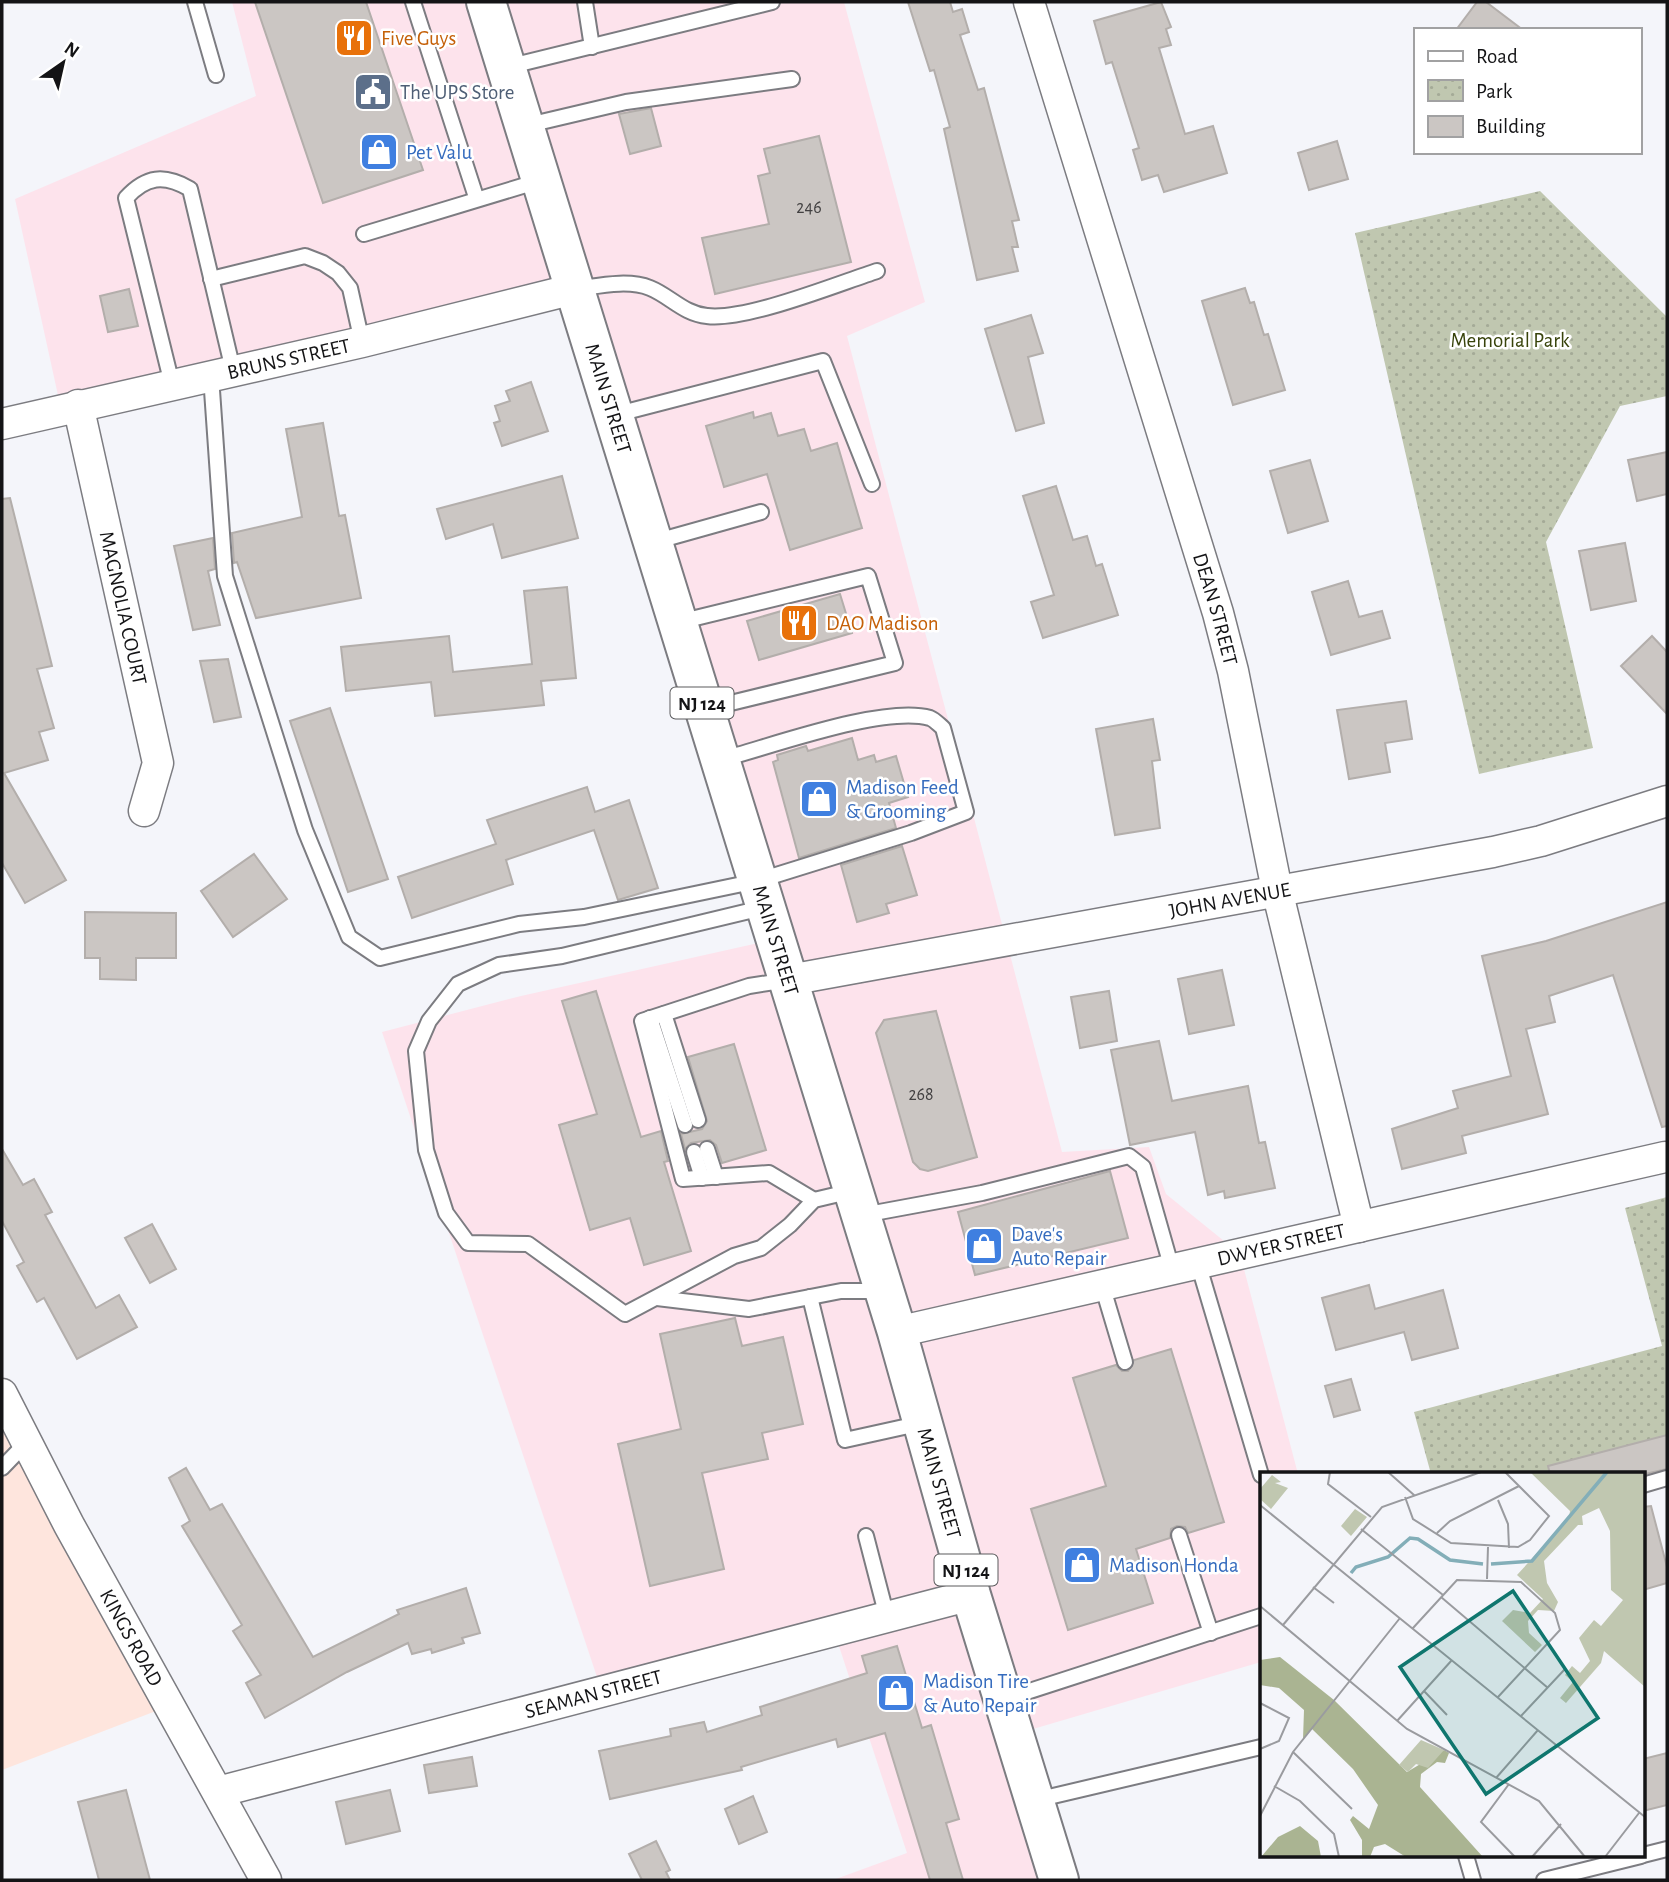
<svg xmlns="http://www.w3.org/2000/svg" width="1669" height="1882" font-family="'Alegreya Sans',sans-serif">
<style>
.commercial{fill:#fde3ec}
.education{fill:#fee5dd}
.park{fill:url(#park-dots)}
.building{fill:#cbc6c3;stroke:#b3aeab;stroke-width:2}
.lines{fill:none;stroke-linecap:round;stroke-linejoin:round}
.lane-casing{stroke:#7c7c81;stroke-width:18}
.street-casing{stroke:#7c7c81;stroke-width:33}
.primary-casing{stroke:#7c7c81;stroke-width:42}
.lane{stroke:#fff;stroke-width:14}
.street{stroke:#fff;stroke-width:30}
.primary{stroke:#fff;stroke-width:38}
.labels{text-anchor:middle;stroke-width:5;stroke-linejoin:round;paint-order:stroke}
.number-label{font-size:18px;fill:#424041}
.shield{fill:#fff;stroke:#5a5a5c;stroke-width:2}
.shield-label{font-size:19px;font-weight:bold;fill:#141416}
.food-label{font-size:21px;fill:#c56008;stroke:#fff;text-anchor:start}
.service-label{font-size:21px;fill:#4e5e75;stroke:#fff;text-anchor:start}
.shop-label{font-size:21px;fill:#366cbe;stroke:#fff;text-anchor:start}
.park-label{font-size:21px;fill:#38430b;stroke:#fff}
.street-label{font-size:21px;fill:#141416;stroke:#fff}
.inset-river{fill:none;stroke:#83aeb8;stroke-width:3.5}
.inset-road{fill:none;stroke:#9a9b9f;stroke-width:2}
.view{fill:#0f766e;fill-opacity:0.15;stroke:#0f766e;stroke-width:3.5}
.inset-edge{fill:none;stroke:#141416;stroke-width:3.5}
</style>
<defs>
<pattern id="park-dots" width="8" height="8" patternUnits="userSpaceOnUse" patternTransform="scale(1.75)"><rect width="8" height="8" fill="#c0c7b0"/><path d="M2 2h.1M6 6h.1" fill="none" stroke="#a4aa97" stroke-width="1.8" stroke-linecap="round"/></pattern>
</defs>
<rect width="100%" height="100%" fill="#f4f5fa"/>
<path class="commercial" d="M232 2H844L925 302 847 336 1062 1152 1149 1147 1166 1194 1240 1254 1298 1474H1261V1662L1016 1734 1059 1880H833L907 1853 834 1631 602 1692 382 1032 521 996 776 939 565 295 61 409 15 199 256 96Z"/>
<path class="education" d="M2 1385 169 1706 2 1770Z"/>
<g class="park">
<path d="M1540 191 1667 317V396L1620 406 1546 542 1593 748 1479 774 1355 233Z"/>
<path d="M1667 1197V1452L1583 1474H1431L1414 1412 1662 1346 1625 1208Z"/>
</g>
<g class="building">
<path d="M255 2H366L423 170 323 203Z"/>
<path d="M908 2H950L953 12 962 9 969 32 960 35 978 90 984 88 1019 220 1012 221 1018 247H1012L1018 271 977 280 944 129 950 127 934 70 930 71Z"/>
<path d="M1161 2 1171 27 1166 29 1171 45 1159 48 1185 134 1213 126 1227 173 1164 192 1158 175 1142 180 1133 150 1139 148 1112 62 1106 64 1094 21Z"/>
<path d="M1477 2H1486L1523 30H1456Z"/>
<path d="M651 108 661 146 630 154 619 114Z"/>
<path d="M819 136 851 262 715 294 702 238 769 224 758 176 770 173 764 149Z"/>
<path d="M1337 141 1348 179 1309 190 1298 153Z"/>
<path d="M1245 288 1250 303 1254 302 1264 335 1268 334 1285 390 1233 405 1202 301Z"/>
<path d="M129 289 138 326 108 332 100 296Z"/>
<path d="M1031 315 1043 353 1028 357 1044 423 1016 431 985 329Z"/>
<path d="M531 382 548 431 502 446 494 423 500 421 495 406 510 401 506 391Z"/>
<path d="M753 412 754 418 771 413 778 436 804 429 811 451 837 443 862 528 790 550 767 474 724 487 706 426Z"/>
<path d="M323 423 339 516 345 515 361 598 256 618 237 562 234 563 232 533 302 517 286 429Z"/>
<path d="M1667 452V494L1637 501 1628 460Z"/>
<path d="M1310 460 1328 521 1288 533 1270 471Z"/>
<path d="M562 476 578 538 502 558 493 524 446 539 437 509Z"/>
<path d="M1056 486 1073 540 1087 536 1096 566 1102 564 1118 615 1043 638 1031 602 1054 595 1023 496Z"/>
<path d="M10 498 52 666 37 669 54 728 39 732 48 760 4 773 66 880 25 903 2 863V499Z"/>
<path d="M213 538 215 569 208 571 220 625 193 630 174 546Z"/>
<path d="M1625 543 1636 601 1591 610 1579 551Z"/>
<path d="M1348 581 1359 617 1382 611 1390 638 1331 655 1312 592Z"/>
<path d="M567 587 576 678 541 681 544 705 435 716 431 682 346 691 341 647 449 636 453 672 532 664 524 591Z"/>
<path d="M840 594 852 633 759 660 747 621Z"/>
<path d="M1652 636 1667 652V714L1621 666Z"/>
<path d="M228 659 241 717 214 722 200 661Z"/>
<path d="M1406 701 1412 739 1385 743 1390 772 1349 779 1337 710Z"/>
<path d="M330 708 388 879 348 892 290 721Z"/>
<path d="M1153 719 1160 760 1152 761 1160 828 1115 835 1096 729Z"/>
<path d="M852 738 858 760 874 755 876 762 896 756 908 797 889 803 896 828 799 858 773 762 778 760 777 755 806 746 808 751Z"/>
<path d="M587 787 595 812 629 800 658 888 618 900 594 830 506 860 513 884 412 918 398 877 496 844 487 820Z"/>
<path d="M902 846 917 895 886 904 889 913 857 922 841 865Z"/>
<path d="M254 854 287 899 233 937 201 891Z"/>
<path d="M1667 902V1126L1662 1127 1613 975 1549 996 1555 1022 1526 1029 1548 1114 1462 1136 1466 1153 1402 1169 1392 1129 1458 1108 1453 1091 1511 1076 1482 956 1546 941Z"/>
<path d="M85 912 176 913V958H136V980L100 979V958H85Z"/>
<path d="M1222 970 1234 1025 1189 1034 1178 979Z"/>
<path d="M596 991 641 1137 661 1131 668 1161 664 1162 691 1251 644 1265 630 1218 590 1230 559 1125 597 1114 562 1001Z"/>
<path d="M1109 991 1117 1041 1080 1048 1071 997Z"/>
<path d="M936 1011 977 1157 928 1171 920 1169 913 1162 876 1033 884 1020Z"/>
<path d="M1159 1041 1172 1101 1248 1086 1259 1143 1265 1142 1275 1188 1225 1198 1224 1191 1208 1195 1195 1132 1130 1145 1111 1050Z"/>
<path d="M734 1044 766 1150 722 1163 716 1145 710 1140 691 1143 685 1149 681 1134 702 1129 707 1121 688 1057Z"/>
<path d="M2 1149 23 1185 34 1179 52 1212 45 1215 96 1308 119 1295 137 1327 77 1359 44 1298 37 1302 17 1266 24 1262 2 1221Z"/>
<path d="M1110 1171 1128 1238 975 1275 958 1212Z"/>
<path d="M152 1224 176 1269 150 1283 125 1238Z"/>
<path d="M1369 1285 1375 1309 1443 1290 1458 1348 1412 1360 1404 1332 1336 1350 1322 1298Z"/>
<path d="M735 1318 742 1346 783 1337 803 1424 762 1433 768 1459 702 1473 724 1569 650 1586 618 1444 681 1429 660 1334Z"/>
<path d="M1171 1349 1224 1522 1188 1533 1185 1527 1177 1526 1171 1529 1170 1538 1136 1549 1153 1603 1068 1630 1031 1509 1106 1486 1073 1378 1116 1365 1122 1371H1128L1134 1360Z"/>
<path d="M1351 1379 1360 1410 1334 1417 1325 1386Z"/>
<path d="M1667 1435V1469L1645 1474H1550L1548 1466Z"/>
<path d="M186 1468 210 1510 222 1504 313 1657 399 1614 397 1610 466 1588 480 1633 462 1638 464 1643 432 1653 431 1649 412 1654 408 1643 347 1672 265 1718 246 1683 261 1675 233 1631 242 1625 182 1526 190 1521 169 1478Z"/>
<path d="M1651 1506 1667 1567V1583L1643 1590V1507Z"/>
<path d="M897 1646 922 1728 931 1725 959 1819 946 1823 963 1880H930L885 1733 838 1747 836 1739 741 1767 742 1770 610 1799 599 1751 671 1736 670 1729 704 1722 707 1732 762 1715 760 1707 867 1673 862 1656Z"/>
<path d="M1667 1753V1805L1643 1811V1759Z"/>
<path d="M472 1757 477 1786 429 1793 424 1765Z"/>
<path d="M126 1790 150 1880H99L78 1802Z"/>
<path d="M390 1790 400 1831 346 1844 336 1802Z"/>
<path d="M753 1796 767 1832 739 1844 725 1809Z"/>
<path d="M656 1841 670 1870 666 1872 670 1880H642L629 1854Z"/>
</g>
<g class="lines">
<defs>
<g id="lane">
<path d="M195 2 216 75"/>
<path d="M413 2 476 197"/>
<path d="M585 2 592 47"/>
<path d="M507 67 772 2"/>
<path d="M524 126 626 102 792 79"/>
<path d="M364 234 539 181"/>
<path d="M211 279 305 256 323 263 338 273 350 288 362 342"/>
<path d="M575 289C598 286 628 279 650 288 670 296 684 314 707 316 746 321 837 284 877 271"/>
<path d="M211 376 225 576 305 830 349 937 380 958 519 924 584 917 757 881 911 833 966 812 943 728C939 725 935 720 930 718 884 705 772 746 723 759"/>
<path d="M172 384 126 198C146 176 164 174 190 189L233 370"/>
<path d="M614 415 823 361 872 484"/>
<path d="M654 542 761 512"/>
<path d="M679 622 868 576 895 663 706 709"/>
<path d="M766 907 562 956 499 965 458 984 429 1021 416 1051 426 1150 446 1213 468 1243 528 1244 625 1314 734 1256 761 1248 790 1225 814 1200 852 1191"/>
<path d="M788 980 749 986 642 1021 683 1179 769 1173 814 1200"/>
<path d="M664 1014 698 1120"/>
<path d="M650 1018 685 1125"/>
<path d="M707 1149 716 1177"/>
<path d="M694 1152 702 1178"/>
<path d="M863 1215 982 1193 1129 1156 1143 1167 1172 1269"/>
<path d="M1198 1263 1261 1475"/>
<path d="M1102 1285 1125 1362"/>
<path d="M810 1297 845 1440 922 1423"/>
<path d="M657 1298 749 1309 841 1291H883"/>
<path d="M2 1468 27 1442"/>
<path d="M1643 1485 1667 1478"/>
<path d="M1179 1535 1211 1633"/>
<path d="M866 1536 887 1617"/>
<path d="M1005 1699 1261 1616"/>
<path d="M1036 1800 1261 1747"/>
<path d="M1643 1855 1667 1849"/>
<path d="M1466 1856 1473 1880"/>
<path d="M1544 1880 1641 1856"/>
</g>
<g id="street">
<path id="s1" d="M1029 2 1218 613 1233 671 1277 890 1359 1227"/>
<path id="s2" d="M78 405 158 763 144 811"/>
<path id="s3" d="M2 424 362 342 574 289"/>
<path id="s4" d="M789 980 1493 852 1541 841 1667 801"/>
<path id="s5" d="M897 1332 1665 1157"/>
<path id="s6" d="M2 1394 69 1525 266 1880"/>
<path id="s7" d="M218 1792 971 1595"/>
</g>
<g id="primary">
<path id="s8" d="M486 2 897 1332 971 1595 1059 1880"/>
</g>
</defs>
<use href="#lane" class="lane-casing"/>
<use href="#street" class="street-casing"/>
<use href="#primary" class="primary-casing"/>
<use href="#lane" class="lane"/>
<use href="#street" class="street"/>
<use href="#primary" class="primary"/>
</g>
<defs>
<symbol id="restaurant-square" viewBox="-11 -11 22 22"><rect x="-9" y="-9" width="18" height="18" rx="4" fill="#e8710a" stroke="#fff"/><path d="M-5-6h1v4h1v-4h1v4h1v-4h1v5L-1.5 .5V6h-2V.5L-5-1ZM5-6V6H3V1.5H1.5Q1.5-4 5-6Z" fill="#fff"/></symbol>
<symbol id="civic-square" viewBox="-11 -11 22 22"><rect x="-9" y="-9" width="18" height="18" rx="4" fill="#5c6f8a" stroke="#fff"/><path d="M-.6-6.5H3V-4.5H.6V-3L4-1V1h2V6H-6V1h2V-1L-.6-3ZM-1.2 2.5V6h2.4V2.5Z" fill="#fff"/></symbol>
<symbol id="shop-square" viewBox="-11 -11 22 22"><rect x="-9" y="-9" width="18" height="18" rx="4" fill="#3f7fe0" stroke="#fff"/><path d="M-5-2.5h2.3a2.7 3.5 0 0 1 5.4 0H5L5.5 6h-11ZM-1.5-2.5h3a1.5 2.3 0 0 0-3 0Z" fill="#fff"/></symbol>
</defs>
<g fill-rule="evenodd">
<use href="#restaurant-square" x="332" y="16" width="44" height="44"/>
<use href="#civic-square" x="351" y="70" width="44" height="44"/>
<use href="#shop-square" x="357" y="130" width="44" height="44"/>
<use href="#restaurant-square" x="777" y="601" width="44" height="44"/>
<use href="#shop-square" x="797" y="777" width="44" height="44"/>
<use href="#shop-square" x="962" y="1224" width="44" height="44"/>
<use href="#shop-square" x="1060" y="1543" width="44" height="44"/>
<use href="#shop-square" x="874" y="1671" width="44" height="44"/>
</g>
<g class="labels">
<g class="number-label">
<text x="809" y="213">246</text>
<text x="921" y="1100">268</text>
</g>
<g class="shield">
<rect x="670.5" y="687.5" width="63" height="31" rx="5"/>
<rect x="934.5" y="1554.5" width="63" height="31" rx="5"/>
</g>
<g class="shield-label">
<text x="702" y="710">NJ 124</text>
<text x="966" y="1577">NJ 124</text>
</g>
<g class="food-label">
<text x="381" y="45">Five Guys</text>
<text x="826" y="630">DAO Madison</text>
</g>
<g class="service-label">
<text x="400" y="99">The UPS Store</text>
</g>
<g class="shop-label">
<text x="406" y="159">Pet Valu</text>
<text x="846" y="794">Madison Feed<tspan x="846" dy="24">&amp; Grooming</tspan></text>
<text x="1011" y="1241">Dave's<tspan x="1011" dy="24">Auto Repair</tspan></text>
<text x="1109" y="1572">Madison Honda</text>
<text x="923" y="1688">Madison Tire<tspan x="923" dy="24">&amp; Auto Repair</tspan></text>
</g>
<g class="park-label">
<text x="1510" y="347">Memorial Park</text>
</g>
<g class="street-label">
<text dy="7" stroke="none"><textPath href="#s3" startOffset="294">BRUNS STREET</textPath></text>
<text dy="7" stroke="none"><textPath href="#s8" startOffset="415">MAIN STREET</textPath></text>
<text dy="7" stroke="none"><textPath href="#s2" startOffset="208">MAGNOLIA COURT</textPath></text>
<text dy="7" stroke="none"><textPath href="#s1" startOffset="635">DEAN STREET</textPath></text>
<text dy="7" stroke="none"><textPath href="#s4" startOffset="448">JOHN AVENUE</textPath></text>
<text dy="7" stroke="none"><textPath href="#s8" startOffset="982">MAIN STREET</textPath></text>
<text dy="7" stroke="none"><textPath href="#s5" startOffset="394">DWYER STREET</textPath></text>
<text dy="7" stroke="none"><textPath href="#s8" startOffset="1549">MAIN STREET</textPath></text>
<text dy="7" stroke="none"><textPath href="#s6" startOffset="276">KINGS ROAD</textPath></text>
<text dy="7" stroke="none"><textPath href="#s7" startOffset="388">SEAMAN STREET</textPath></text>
</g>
</g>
<g transform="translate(1260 1472)">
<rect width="385" height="385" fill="#f4f5fa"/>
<path d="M12 3 21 10 15 11 28 16 11 37 0 27V17ZM95 37 107 45 91 64 81 54Z" fill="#c0c7b0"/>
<path d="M20 185 74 228 147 300 184 278 189 281 185 291 177 290 161 302 160 315 223 385H146L125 372 114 375 110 385H102V368L90 348 93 344 109 357 118 333 93 297 52 257 43 267 44 238 19 216 0 213V188ZM40 354 58 369 61 385H1L18 365Z" fill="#aab492"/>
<path d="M270 0H385V215L344 179 341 191 306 231 300 226 313 210 305 203 312 194 320 201 330 189 319 166 334 148 341 154 363 128 351 118 350 59 339 36 322 44 323 53H318L284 89 287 111 298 130 294 139 278 138 268 149 269 161 282 173 275 180 242 149 253 138 270 141 283 127 257 103 309 46 310 39ZM161 268 184 278 168 296 156 292 148 300 139 293Z" fill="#c0c7b0"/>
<path class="inset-river" d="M231 92 272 89 347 0M91 101 96 95 128 85 150 66 158 67 190 88 223 92"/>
<path class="inset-road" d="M70 0 68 12 111 45M128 0 154 23M145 25 153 47 191 71 258 75 270 68 289 44 245 0M238 28 248 52 249 76M0 33 385 345M101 57 183 123M177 61 190 49 259 14M227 107 228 75M53 115 74 131M181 125 288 216M0 134 147 257 279 329 325 385M23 153 122 35 221 0M153 156 197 108 261 110 295 141 300 158 238 225M164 219 187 243M0 231 29 246 19 269 0 277M261 244 305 197M137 249 192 188M33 280 92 337M236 306 278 258M249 312 221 350 255 385M14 314 40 329 74 362 79 385M0 344 33 280 140 146M272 385 301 352M345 385 379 341"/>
<path class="view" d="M253 119 338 246 226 322 140 195Z"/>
<rect width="385" height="385" class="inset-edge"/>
</g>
<rect width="1669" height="1882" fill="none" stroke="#141416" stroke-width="7"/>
<rect x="1414" y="28" width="228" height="126" fill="#ffffff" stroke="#a1a1a2" stroke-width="2"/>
<rect x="1428" y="51" width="35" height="10" fill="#ffffff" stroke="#a1a1a2" stroke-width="2"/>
<text x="1476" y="63" font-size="21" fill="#141416">Road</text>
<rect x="1428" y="80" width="35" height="21" fill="url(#park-dots)" stroke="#a1a1a2" stroke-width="2"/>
<text x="1476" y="98" font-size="21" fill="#141416">Park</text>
<rect x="1428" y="116" width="35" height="21" fill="#cbc6c3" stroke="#a1a1a2" stroke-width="2"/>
<text x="1476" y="133" font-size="21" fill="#141416">Building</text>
<g transform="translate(63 63) rotate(34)" stroke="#ffffff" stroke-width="5" paint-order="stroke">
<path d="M0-5L12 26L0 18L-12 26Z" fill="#141416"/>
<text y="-10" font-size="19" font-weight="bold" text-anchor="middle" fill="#141416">N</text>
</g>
</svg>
